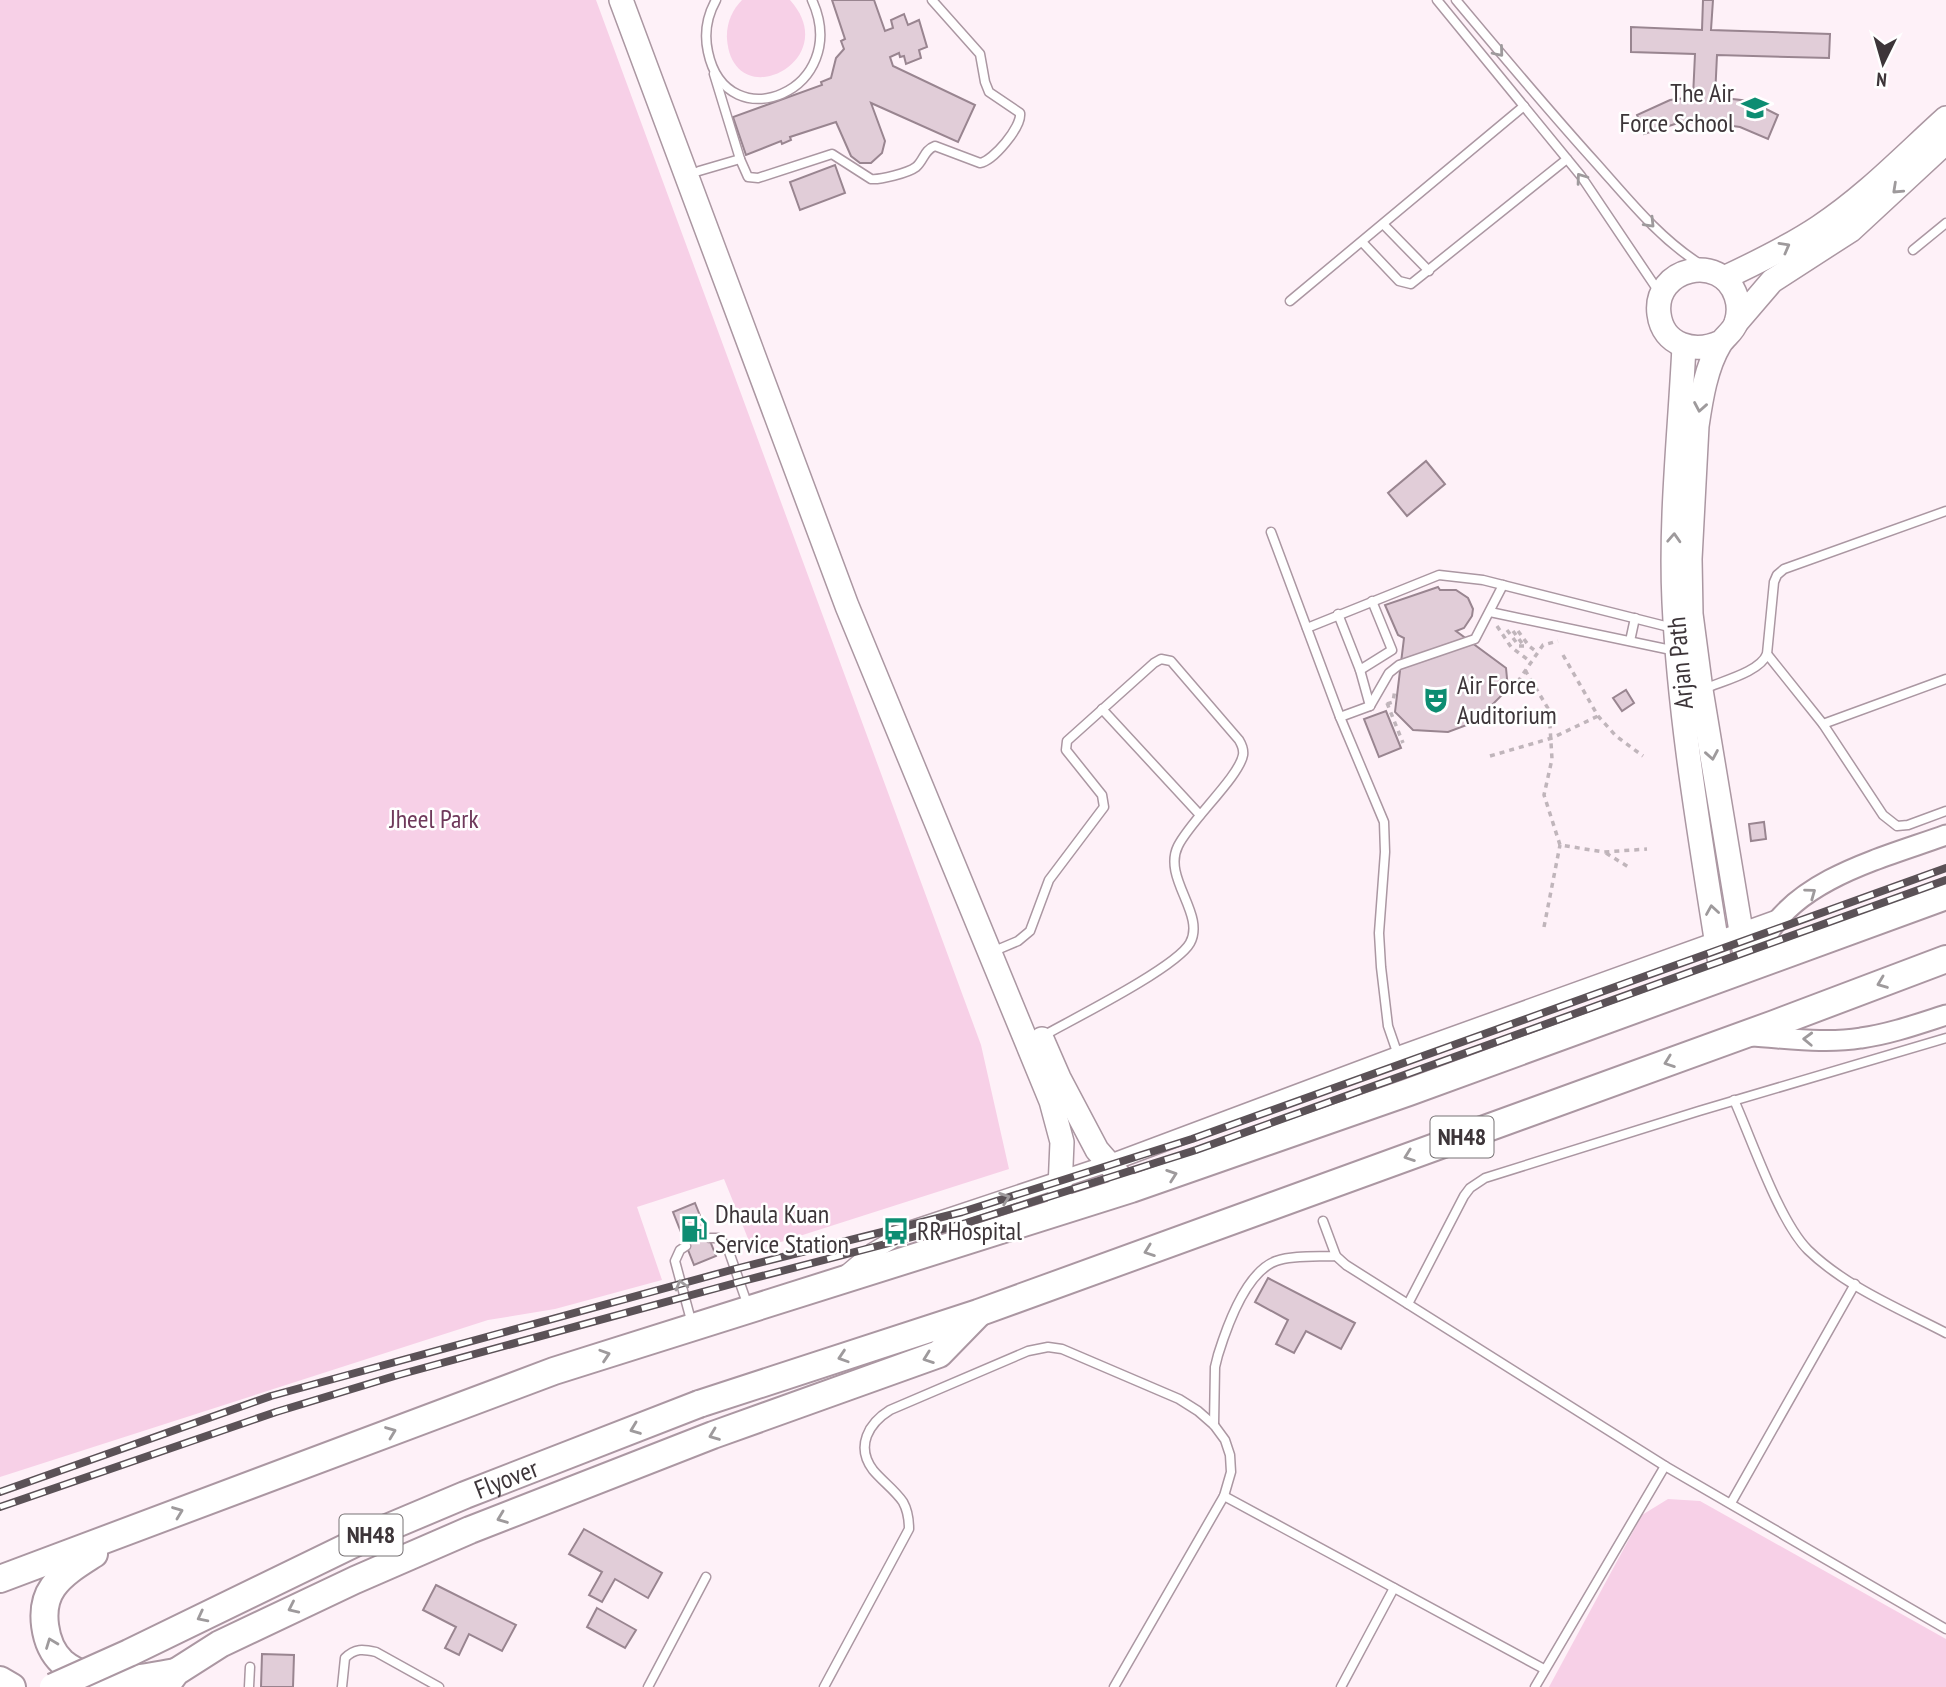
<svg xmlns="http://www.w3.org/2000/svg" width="1946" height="1687" font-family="'PT Sans Narrow',sans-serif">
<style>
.green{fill:#f7d0e7}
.building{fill:#e1cdd8;stroke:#998590;stroke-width:2}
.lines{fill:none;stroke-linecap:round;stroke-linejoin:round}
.service-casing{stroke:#ab97a2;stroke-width:11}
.minor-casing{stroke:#ab97a2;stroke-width:19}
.tertiary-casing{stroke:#ab97a2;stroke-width:23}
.secondary-casing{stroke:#ab97a2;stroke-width:26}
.primary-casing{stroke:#ab97a2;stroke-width:30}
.trunk-casing{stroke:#ab97a2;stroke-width:30}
.path{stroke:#c0b5bb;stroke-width:3.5;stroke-dasharray:5 5;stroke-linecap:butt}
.service{stroke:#fff;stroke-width:8}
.minor{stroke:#fff;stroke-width:16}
.tertiary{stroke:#fff;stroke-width:19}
.secondary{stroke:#fff;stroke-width:23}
.primary{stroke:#fff;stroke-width:26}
.trunk{stroke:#fff;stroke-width:26}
.rail-casing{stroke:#5b5257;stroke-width:8}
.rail{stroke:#fff;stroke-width:5;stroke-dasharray:16;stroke-linecap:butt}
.trunk-bridge-casing{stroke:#ab97a2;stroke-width:30;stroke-linecap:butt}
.trunk-bridge{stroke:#fff;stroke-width:26}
.oneway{stroke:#9e9a9c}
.labels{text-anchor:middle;stroke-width:5;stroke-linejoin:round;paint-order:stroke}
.shield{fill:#fff;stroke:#777274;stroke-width:2}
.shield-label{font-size:24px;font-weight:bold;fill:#3d3539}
.poi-label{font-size:26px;fill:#3d3539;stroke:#fff;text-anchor:start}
.street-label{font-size:26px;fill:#3d3539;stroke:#fff}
.park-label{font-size:26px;fill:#6f395b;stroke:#fff}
</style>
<rect width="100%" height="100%" fill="#fef1f8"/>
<g class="green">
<path d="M0 0H596L981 1045 1009 1169 753 1251 724 1179 637 1207 662 1280 555 1309 488 1320 0 1477Z"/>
<path d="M742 0H790C845 61 733 117 727 39 726 24 732 10 742 0Z"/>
<path d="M1668 1499 1700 1501 1946 1639V1687H1549L1642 1515Z"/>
</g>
<g class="building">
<path d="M832 0H874L885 31 893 28 891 20 904 14 908 25 919 20 927 47 919 50 921 58 906 64 904 56 900 57 899 53 890 57 893 66 975 105 958 142 871 103 885 141 882 153 871 163H860L851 156 836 122 790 137 791 140 782 144 781 141 746 155 733 117 822 85 821 82 831 78 836 58 844 49 841 41 845 39Z"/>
<path d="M1703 0H1713L1711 30 1830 34 1829 58 1717 55 1715 97 1750 101 1778 115 1768 139 1740 127 1703 122 1678 123 1644 134 1637 115 1670 100 1693 97 1695 54 1631 52V27L1702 30Z"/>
<path d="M835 165 845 193 800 210 790 182Z"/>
<path d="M1426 461 1445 484 1407 516 1388 493Z"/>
<path d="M1438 587 1440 590H1456L1468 598 1473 609 1472 616 1464 628 1456 631 1506 668 1508 689 1475 722 1448 732 1413 730 1395 712 1404 638 1398 635 1385 605Z"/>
<path d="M1626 690 1634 703 1622 711 1613 698Z"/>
<path d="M1386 711 1401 748 1379 757 1364 719Z"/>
<path d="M1764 822 1766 839 1751 841 1749 824Z"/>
<path d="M695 1203 716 1256 694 1265 673 1212Z"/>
<path d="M1268 1278 1355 1323 1341 1349 1306 1331 1294 1353 1276 1344 1288 1320 1255 1302Z"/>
<path d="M584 1529 662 1573 648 1598 615 1579 602 1602 589 1595 602 1572 569 1554Z"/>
<path d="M436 1585 516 1625 502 1651 469 1634 459 1655 445 1648 456 1627 423 1610Z"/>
<path d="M597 1608 636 1630 625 1648 587 1627Z"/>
<path d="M262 1654 294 1655 293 1687H261Z"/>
</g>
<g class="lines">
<defs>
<g id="service">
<path d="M716 0C707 16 704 34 708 52 727 142 853 90 812 0"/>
<path d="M1437 0 1581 176 1659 292"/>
<path d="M1456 0C1502 55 1548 110 1596 163 1629 200 1659 238 1700 264"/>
<path d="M740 159 748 177 758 178 832 154 871 179C880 180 908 173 916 167 924 160 924 150 935 146L980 163C993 161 1022 127 1020 113L989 92 985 82 980 54 932 0"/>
<path d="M699 171 740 159 714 74"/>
<path d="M1384 225 1429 271"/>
<path d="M1363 243 1399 281 1411 284 1567 159"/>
<path d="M1913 250 1946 223"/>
<path d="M1290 301 1524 106"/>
<path d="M1271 532 1340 717 1384 822 1385 852 1379 933 1381 967 1388 1026 1398 1055"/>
<path d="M1490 612 1676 651"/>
<path d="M1338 614 1360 670 1370 706"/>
<path d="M1307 628 1439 575 1483 580 1673 628"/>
<path d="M1630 641 1635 618"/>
<path d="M1767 654 1823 724 1883 815 1897 826 1908 825 1946 811"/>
<path d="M1360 670 1392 650 1372 601"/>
<path d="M1704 689C1722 681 1760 672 1767 654L1774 582 1777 575 1784 569 1946 511"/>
<path d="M1102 709 1200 815"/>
<path d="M1340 717 1370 706 1389 673 1399 665 1475 639 1503 585"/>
<path d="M1823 724 1946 679"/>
<path d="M999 949 1018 941 1030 931 1049 880 1104 807 1102 795 1066 750 1067 741 1154 663 1161 659 1171 661 1239 740C1242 745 1244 749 1243 755 1239 777 1190 821 1178 846 1162 878 1206 914 1190 943 1176 968 1071 1020 1041 1037"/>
<path d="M1734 1100C1752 1140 1779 1221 1808 1250 1846 1287 1900 1309 1946 1333"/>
<path d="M1323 1221 1336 1256 1346 1265 1665 1466"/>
<path d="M710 1238H718L727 1246 748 1306"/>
<path d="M686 1246 680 1250 675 1261 692 1324"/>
<path d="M1408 1304 1464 1196 1470 1188 1485 1178 1699 1111 1946 1038"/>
<path d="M1214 1425 1215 1367 1218 1355C1227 1326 1246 1272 1276 1261 1294 1255 1317 1257 1336 1256"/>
<path d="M1224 1496 1544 1669"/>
<path d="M1731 1503 1855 1284"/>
<path d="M249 1687 250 1667"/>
<path d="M342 1687 345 1658C355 1648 363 1649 376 1652L439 1687"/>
<path d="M648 1687 706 1577"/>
<path d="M824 1687 909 1529C909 1519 908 1511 903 1502 895 1490 882 1481 873 1470 855 1446 869 1423 890 1410L1028 1351 1048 1347 1062 1349 1179 1399 1198 1411 1214 1425 1225 1440 1230 1455 1231 1472 1224 1496 1114 1687"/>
<path d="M1341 1687 1394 1588"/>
<path d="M1535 1687 1665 1466 1946 1629"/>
</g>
<path id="minor" d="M847 1273 872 1252 909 1230 1110 1163 1398 1055 1781 917"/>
<g id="tertiary">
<path d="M1755 964C1758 956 1761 947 1765 939 1797 878 1886 857 1946 835"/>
<path d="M1751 1036C1787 1038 1825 1044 1861 1038 1890 1034 1918 1024 1946 1015"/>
</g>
<g id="secondary">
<path d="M621 0 847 606 1051 1101 1062 1142 1059 1212"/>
<path d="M1724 278C1756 263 1789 247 1819 227 1866 196 1905 155 1946 118"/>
<path d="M1736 323 1772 281 1851 230 1946 142"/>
<path d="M1721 342C1695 354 1663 346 1659 314 1653 268 1721 252 1736 296 1739 305 1739 314 1736 323 1733 332 1725 336 1720 344 1706 367 1701 399 1697 426L1690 559 1691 614 1701 690 1747 967"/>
<path d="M1684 346C1680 431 1670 517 1674 602 1680 728 1703 853 1722 977"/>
<path d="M1042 1039 1059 1078 1097 1150 1131 1189"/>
</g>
<path id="primary" d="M0 1680 12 1687"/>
<g id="trunk">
<path d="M699 1404 978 1313 1774 1024 1946 959"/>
<path d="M94 1554C80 1563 63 1573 53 1587 38 1608 44 1645 62 1662 70 1669 81 1674 91 1677 119 1685 148 1676 176 1672"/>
<path d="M0 1579 554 1371 1131 1189 1409 1092 1946 896"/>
<path d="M165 1687 176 1672 220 1644 355 1580 470 1530 713 1435 939 1354 977 1315"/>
</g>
</defs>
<use href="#service" class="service-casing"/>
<use href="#minor" class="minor-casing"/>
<use href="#tertiary" class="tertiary-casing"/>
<use href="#secondary" class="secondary-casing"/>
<use href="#primary" class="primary-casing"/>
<use href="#trunk" class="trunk-casing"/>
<g class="path">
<path d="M1497 626 1511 647 1531 662"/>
<path d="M1507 630 1519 646H1524"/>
<path d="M1513 631 1524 646"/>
<path d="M1518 631 1529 646 1538 653"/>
<path d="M1563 655 1598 716 1616 736 1643 756"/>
<path d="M1525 670 1549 710 1552 759 1544 795 1560 845 1604 852 1647 849"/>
<path d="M1512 690 1543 645 1558 641"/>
<path d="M1387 703 1403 743"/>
<path d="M1387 704 1393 702 1395 689"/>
<path d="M1490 756 1552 738 1598 716"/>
<path d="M1606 853 1630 868"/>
<path d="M1544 927 1560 845"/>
</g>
<use href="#service" class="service"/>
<use href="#minor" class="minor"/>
<use href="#tertiary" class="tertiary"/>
<use href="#secondary" class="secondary"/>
<use href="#primary" class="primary"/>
<use href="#trunk" class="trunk"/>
<defs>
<g id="rail">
<path d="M0 1492 271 1396 735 1269 962 1212 1192 1139 1946 868"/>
<path d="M0 1507 276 1412 398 1375 739 1282 966 1223 1196 1150 1946 880"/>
</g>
</defs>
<use href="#rail" class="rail-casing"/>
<use href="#rail" class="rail"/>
<defs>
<g id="trunk-bridge">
<path id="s1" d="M53 1687 129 1653 382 1530 465 1495 699 1404"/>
</g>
</defs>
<use href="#trunk-bridge" class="trunk-bridge-casing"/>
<use href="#trunk-bridge" class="trunk-bridge"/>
</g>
<defs><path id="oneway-chevron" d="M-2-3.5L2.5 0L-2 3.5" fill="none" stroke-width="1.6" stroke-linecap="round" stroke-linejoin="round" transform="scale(1.75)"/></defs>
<g class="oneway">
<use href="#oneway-chevron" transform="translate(1499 52) rotate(50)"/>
<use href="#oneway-chevron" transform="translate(1581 178) rotate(-126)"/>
<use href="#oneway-chevron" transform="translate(1897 189) rotate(137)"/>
<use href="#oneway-chevron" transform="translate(1650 223) rotate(46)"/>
<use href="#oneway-chevron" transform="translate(1785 247) rotate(-29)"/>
<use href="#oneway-chevron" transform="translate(1700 407) rotate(100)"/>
<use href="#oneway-chevron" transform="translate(1674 538) rotate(-87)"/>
<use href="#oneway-chevron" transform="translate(1712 755) rotate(80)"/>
<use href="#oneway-chevron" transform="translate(1811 893) rotate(-36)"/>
<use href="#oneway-chevron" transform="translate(1712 910) rotate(-99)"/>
<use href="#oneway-chevron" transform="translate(1882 983) rotate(159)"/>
<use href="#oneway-chevron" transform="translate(1808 1039) rotate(-178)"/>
<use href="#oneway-chevron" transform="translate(1669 1062) rotate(160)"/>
<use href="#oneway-chevron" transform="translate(1409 1156) rotate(160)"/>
<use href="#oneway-chevron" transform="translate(1172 1175) rotate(-19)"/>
<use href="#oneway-chevron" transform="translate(1005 1198) rotate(-19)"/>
<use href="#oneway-chevron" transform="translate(1149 1251) rotate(160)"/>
<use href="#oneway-chevron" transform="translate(681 1285) rotate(-105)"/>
<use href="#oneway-chevron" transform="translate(605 1355) rotate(-18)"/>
<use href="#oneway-chevron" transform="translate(843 1357) rotate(162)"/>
<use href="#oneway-chevron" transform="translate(928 1358) rotate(160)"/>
<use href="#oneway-chevron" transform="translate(635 1429) rotate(159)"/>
<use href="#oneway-chevron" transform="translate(391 1432) rotate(-21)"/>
<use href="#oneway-chevron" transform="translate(714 1435) rotate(159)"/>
<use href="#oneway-chevron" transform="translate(178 1512) rotate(-21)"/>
<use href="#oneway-chevron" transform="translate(502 1518) rotate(159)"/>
<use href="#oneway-chevron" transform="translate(293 1608) rotate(155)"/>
<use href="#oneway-chevron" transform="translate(202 1617) rotate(153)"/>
<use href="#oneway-chevron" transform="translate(51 1643) rotate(-111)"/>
</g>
<defs>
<symbol id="school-bare" viewBox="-9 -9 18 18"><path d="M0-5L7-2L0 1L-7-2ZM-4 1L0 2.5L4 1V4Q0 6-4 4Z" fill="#0d8d72" stroke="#fff" stroke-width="2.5" paint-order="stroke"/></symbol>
<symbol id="theatre-bare" viewBox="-9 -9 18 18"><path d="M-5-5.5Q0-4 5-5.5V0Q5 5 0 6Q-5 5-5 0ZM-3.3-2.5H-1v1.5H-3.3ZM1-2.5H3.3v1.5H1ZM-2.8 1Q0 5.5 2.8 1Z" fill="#0d8d72" stroke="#fff" stroke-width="2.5" paint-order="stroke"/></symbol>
<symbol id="fuel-bare" viewBox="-9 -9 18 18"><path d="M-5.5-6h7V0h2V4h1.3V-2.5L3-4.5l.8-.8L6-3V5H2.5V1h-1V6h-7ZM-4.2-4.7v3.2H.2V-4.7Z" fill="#0d8d72" stroke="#fff" stroke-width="2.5" paint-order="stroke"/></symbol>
<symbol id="bus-bare" viewBox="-9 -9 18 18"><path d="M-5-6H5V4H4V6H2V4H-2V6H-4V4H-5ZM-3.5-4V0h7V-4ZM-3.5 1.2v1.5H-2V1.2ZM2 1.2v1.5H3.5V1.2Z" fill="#0d8d72" stroke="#fff" stroke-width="2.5" paint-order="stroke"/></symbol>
</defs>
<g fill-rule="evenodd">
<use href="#school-bare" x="1736" y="89" width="38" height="38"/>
<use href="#theatre-bare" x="1417" y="681" width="38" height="38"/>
<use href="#fuel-bare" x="675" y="1210" width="38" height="38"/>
<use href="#bus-bare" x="877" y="1212" width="38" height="38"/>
</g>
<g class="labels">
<g class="shield">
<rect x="1430.5" y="1116.5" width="63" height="41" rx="5"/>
<rect x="339.5" y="1514.5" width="63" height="41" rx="5"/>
</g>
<g class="shield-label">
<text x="1462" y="1145">NH48</text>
<text x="371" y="1543">NH48</text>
</g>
<g class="poi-label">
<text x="1734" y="102" text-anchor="end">The Air<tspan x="1734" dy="30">Force School</tspan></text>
<text x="1457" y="694">Air Force<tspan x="1457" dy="30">Auditorium</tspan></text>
<text x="715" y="1223">Dhaula Kuan<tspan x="715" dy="30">Service Station</tspan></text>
<text x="917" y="1240">RR Hospital</text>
</g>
<g class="street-label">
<text transform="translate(1680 663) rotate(-95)" y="9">Arjan Path</text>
<text dy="9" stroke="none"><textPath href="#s1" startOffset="499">Flyover</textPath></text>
</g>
<g class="park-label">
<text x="434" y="828">Jheel Park</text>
</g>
</g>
<g transform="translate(1883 63) rotate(185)" stroke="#ffffff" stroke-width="5" paint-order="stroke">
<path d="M0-5L12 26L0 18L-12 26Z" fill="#3d3539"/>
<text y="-10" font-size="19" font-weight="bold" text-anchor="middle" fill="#3d3539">N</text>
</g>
</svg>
